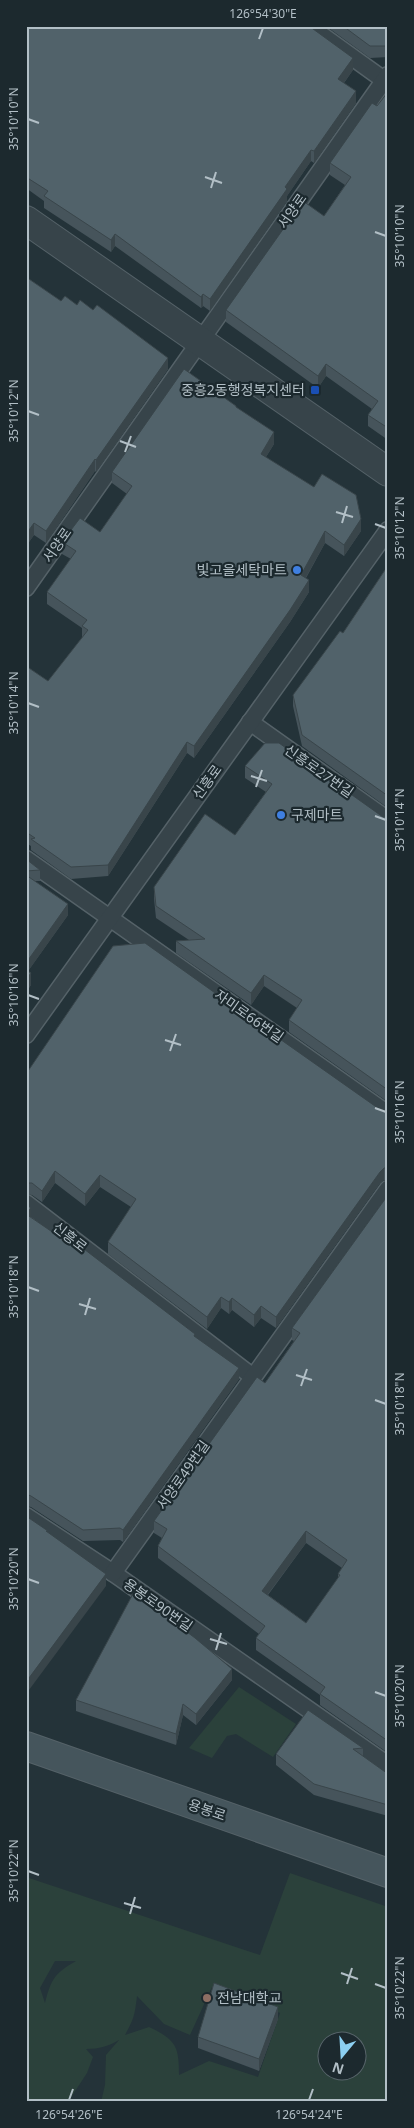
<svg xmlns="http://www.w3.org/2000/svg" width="414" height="2128" font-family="'Noto Sans','Noto Sans KR',sans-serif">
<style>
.green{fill:#2b413b;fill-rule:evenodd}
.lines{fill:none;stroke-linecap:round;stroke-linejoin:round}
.lane-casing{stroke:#556268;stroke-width:19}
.street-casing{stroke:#556268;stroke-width:30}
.secondary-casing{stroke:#556268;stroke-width:30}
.lane{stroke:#37444a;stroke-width:16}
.street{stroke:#37444a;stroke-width:28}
.secondary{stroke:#45555c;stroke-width:28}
.wall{fill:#46545b;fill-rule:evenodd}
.shaded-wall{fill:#39454a}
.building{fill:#51626a;stroke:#39454a;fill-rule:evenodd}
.ticks{fill:none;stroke:#b2bfc6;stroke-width:2}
.transit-dot{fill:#1a4fb4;stroke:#1c292e;stroke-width:2}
.shop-dot{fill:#3f7fe0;stroke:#1c292e;stroke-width:2}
.education-dot{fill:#8d6e63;stroke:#1c292e;stroke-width:2}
.labels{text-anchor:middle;stroke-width:4.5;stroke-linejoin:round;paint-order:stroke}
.street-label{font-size:14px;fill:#b2bfc6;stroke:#1c292e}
.poi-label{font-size:14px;fill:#b2bfc6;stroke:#1c292e;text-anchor:end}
.neatline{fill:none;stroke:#b2bfc6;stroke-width:2}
.ticks-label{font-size:12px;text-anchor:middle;fill:#b2bfc6}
</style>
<rect width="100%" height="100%" fill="#243339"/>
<g class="green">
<path d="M239 1687 296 1724 273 1757 236 1734 227 1736 212 1758 189 1748Z"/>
<path d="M290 1873 388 1907V2102H101L105 2085 106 2055 119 2040C109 2046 99 2049 86 2049L93 2057 87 2073 68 2102H26V1877L260 1955ZM55 1961H76C55 1973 51 1979 45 2003L40 1988ZM212 1987 280 2013 258 2077 209 2061 179 2075C179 2046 176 2040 149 2027L125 2035C134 2019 135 2014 137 1996L164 2024 190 2035ZM326 2040H356V2070H326Z"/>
</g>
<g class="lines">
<defs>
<g id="lane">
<path d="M309 26 384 80"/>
<path d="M26 588 388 75"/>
<path d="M250 722 388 820"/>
<path d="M26 859 388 1114"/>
<path d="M26 1035 388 530"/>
<path d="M26 1203 253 1377"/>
<path d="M26 1516 113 1573 388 1765"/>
<path d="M113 1573 388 1189"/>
</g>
<path id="street" d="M26 220 388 472"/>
<path id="secondary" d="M26 1746 388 1873"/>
</defs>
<use href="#lane" class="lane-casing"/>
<use href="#street" class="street-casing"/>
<use href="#secondary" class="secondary-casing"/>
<use href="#lane" class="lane"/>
<use href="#street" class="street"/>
<use href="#secondary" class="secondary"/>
</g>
<g class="wall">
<path d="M26 26 353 70 344 83 356 103 314 163 311 161 287 196V201L210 311 203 306 201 308 115 246 111 252 44 208V201L26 188Z"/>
<path d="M326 26H388V57L370 58Z"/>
<path d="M388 92V440L368 426V415L372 409 326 376 318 388 226 322V310L324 216 345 185 330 175V163L377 106Z"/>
<path d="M26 277 61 301 168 369 96 472 95 471 46 543 34 535 29 542 26 540Z"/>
<path d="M236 408 274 444 266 457 361 531 344 556 325 543 306 578 309 592 290 622 194 758 187 753 108 876 71 879 31 850V846L26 843V666L48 681 82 638V628L47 604V592L71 559 62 554V542L100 532 127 494 112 483V472Z"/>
<path d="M388 563V808L302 746 293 706V695L343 633 385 570V566Z"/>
<path d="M245 766 383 817H388V1102L289 1032V1020L297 1008 264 986 251 1005 176 953V941L189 940 156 918 154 899V887L235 835 266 792 245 778Z"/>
<path d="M26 859 40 870V881H35L68 915 28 971 31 985 26 992Z"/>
<path d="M239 1015 382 1111 388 1112V1180H384L380 1183 276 1328 261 1318 254 1327 232 1310 229 1314 221 1308 207 1329 108 1254V1242L131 1207 100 1187 85 1206 55 1183 42 1202 32 1195 26 1194V1074Z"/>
<path d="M388 1195V1753L320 1705V1695L256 1650V1638L259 1634 158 1558V1546L162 1538 154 1533V1521L265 1383 294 1341 292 1340V1328ZM306 1543 342 1568 338 1574V1579L306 1623 268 1595Z"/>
<path d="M26 1204 31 1217 195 1337 239 1379 123 1542 120 1540 83 1541 31 1507 26 1506Z"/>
<path d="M232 1680 196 1725 183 1715 176 1745 76 1711V1700Z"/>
<path d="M363 1748V1756L388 1774V1816L314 1795 276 1765V1754Z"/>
<path d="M278 2019 259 2071 198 2048V2037Z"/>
</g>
<g class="shaded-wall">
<path d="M353 58V70L338 91V79Z"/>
<path d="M356 91V103L314 163V151Z"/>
<path d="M311 150V161L287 196V201L210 311V299L285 187Z"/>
<path d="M115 234V246L111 252V240Z"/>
<path d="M203 294V306L201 308V297Z"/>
<path d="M168 358V369L96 472V460Z"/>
<path d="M326 364V376L318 388V376Z"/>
<path d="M274 432V444L261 465V454Z"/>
<path d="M95 459V471L46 543V531Z"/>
<path d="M361 519V531L344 556V545Z"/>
<path d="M34 523V535L29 542V530Z"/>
<path d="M325 531V543L301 586V575Z"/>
<path d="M309 580V592L290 622 194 758V746Z"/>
<path d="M187 742V753L108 876V865Z"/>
<path d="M68 904V915L26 974V963Z"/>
<path d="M31 973V985L26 992V980Z"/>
<path d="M264 975V986L251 1005V993Z"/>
<path d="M384 1168V1180L380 1183 276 1328V1317L380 1172Z"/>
<path d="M55 1171V1183L42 1202V1191Z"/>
<path d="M100 1175V1187L85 1206V1194Z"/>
<path d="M31 1208V1219L26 1214Z"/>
<path d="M221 1297V1308L207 1329V1317Z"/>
<path d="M232 1298V1310L229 1314V1302Z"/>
<path d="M261 1306V1318L254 1327V1315Z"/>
<path d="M239 1368V1379L123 1542V1530Z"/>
<path d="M306 1531V1543L262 1602V1591Z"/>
<path d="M106 1574V1586L26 1694V1682Z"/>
<path d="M232 1669V1680L196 1725V1714Z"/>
<path d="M183 1704V1715L176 1745V1734Z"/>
<path d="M278 2007V2019L259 2071V2059Z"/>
</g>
<g class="building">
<path d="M26 26H309L353 58 338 79 356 91 314 151 311 150 285 187 287 189 210 299 203 294 201 297 115 234 111 240 44 196 48 191 26 177Z"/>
<path d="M343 26H388V46H370Z"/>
<path d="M388 92V428L368 415 378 401 326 364 318 376 226 310 303 201 324 216 351 177 330 163 372 103 377 106Z"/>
<path d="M26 277 61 301 65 296 77 305 80 300 93 310 97 305 168 358 96 460 95 459 46 531 34 523 29 530 26 528Z"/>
<path d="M184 369 236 406V407L274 432 261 454 314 487 322 474 356 495 361 519 344 545 325 531 301 575 309 580 290 610 194 746 187 742 108 865 71 867 31 839 35 838 26 832V666L48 681 88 630 82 626 87 620 47 592 76 551 62 542 80 518 100 532 132 486 112 472Z"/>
<path d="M388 563V796L302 735 293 695 340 631 343 633 387 567 385 566Z"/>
<path d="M265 743H279L383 817H388V1090L289 1020 302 1000 264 975 251 993 176 941 205 939 156 906 154 887 205 814 235 835 272 784 245 766Z"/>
<path d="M26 859 40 870 26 871Z"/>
<path d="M26 875 68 904 26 963Z"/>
<path d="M145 943 239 1010 236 1014 275 1040 277 1037 382 1111 388 1112V1168H384L380 1172 276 1317 261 1306 254 1315 232 1298 229 1302 221 1297 207 1317 108 1242 136 1199 100 1175 85 1194 55 1171 42 1191 32 1183H26V1074L113 946Z"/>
<path d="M26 970 31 973 26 980Z"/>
<path d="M388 1195V1741L320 1694 325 1687 256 1638 265 1626 158 1546 167 1529 154 1521 257 1377 265 1383 300 1333 292 1328ZM306 1531 347 1560 338 1574 340 1575 306 1623 262 1591Z"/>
<path d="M26 1204 31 1208 26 1214 64 1240 67 1236 195 1334 194 1336 239 1368 123 1530 120 1528 83 1530 31 1496 26 1494Z"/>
<path d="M26 1516 48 1531H46L106 1574 26 1682Z"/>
<path d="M134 1592 195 1638 232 1669 196 1714 183 1704 176 1734 76 1700Z"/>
<path d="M308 1710 363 1748 353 1749 388 1774V1805L314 1784 276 1754Z"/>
<path d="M214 1983 278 2007 259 2059 198 2037Z"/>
</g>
<path class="ticks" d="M259 39 263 28M28 119 39 123M205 177 222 183M211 188 216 172M375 232 386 236M28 411 39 415M120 441 136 447M125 452 131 436M336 512 353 517M342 523 347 506M375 524 386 528M28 703 39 707M251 776 267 781M256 787 262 770M375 816 386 820M28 995 39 999M165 1040 181 1045M170 1051 176 1034M375 1108 386 1112M28 1287 39 1291M79 1304 96 1309M85 1315 90 1298M296 1375 312 1380M301 1386 307 1369M375 1400 386 1404M28 1579 39 1583M210 1639 227 1644M216 1650 221 1633M375 1692 386 1696M28 1871 39 1875M124 1903 141 1908M130 1914 135 1897M341 1973 358 1979M347 1984 352 1968M375 1984 386 1988M69 2100 73 2089M309 2100 313 2089"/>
<rect class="transit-dot" x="310" y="385" width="10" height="10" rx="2.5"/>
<g class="shop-dot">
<circle cx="297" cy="570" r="5"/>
<circle cx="281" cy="815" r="5"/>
</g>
<circle class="education-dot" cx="207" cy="1998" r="5"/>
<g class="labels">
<g class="street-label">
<text transform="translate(292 211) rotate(-55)" y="5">서양로</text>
<text transform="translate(57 545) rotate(-55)" y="5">서양로</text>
<text transform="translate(319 771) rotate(35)" y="5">신흥로27번길</text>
<text transform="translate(207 782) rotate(-54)" y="5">신흥로</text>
<text transform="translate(249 1016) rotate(35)" y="5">자미로66번길</text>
<text transform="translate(70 1237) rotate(38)" y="5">신흥로</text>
<text transform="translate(183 1475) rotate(-55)" y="5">서양로49번길</text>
<text transform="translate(158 1605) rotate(35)" y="5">용봉로90번길</text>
<text transform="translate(207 1810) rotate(19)" y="5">용봉로</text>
</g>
<g class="poi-label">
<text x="305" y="395">중흥2동행정복지센터</text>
<text x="287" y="575">빛고을세탁마트</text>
<text x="291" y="820" text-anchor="start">구제마트</text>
<text x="217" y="2003" text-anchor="start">전남대학교</text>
</g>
</g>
<rect width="414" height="2128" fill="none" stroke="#1c292e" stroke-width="55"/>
<g transform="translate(342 2056) rotate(198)"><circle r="24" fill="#1c292e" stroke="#58656b"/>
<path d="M0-4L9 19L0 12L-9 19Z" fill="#8ccff1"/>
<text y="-8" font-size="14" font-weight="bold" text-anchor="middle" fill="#b2bfc6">N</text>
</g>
<rect x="28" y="28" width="358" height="2072" class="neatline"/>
<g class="ticks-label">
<text x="263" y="18">126°54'30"E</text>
<text transform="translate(14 119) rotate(-90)" y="4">35°10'10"N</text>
<text transform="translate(400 236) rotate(-90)" y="4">35°10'10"N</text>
<text transform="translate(14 411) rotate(-90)" y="4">35°10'12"N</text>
<text transform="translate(400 528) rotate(-90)" y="4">35°10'12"N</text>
<text transform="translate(14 703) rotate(-90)" y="4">35°10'14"N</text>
<text transform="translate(400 820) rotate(-90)" y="4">35°10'14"N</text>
<text transform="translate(14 995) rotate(-90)" y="4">35°10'16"N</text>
<text transform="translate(400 1112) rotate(-90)" y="4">35°10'16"N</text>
<text transform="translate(14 1287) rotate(-90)" y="4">35°10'18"N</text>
<text transform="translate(400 1404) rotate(-90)" y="4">35°10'18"N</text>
<text transform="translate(14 1579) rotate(-90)" y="4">35°10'20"N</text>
<text transform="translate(400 1696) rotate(-90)" y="4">35°10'20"N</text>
<text transform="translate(14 1871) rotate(-90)" y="4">35°10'22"N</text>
<text transform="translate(400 1988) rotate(-90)" y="4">35°10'22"N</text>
<text x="69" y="2119">126°54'26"E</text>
<text x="309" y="2119">126°54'24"E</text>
</g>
</svg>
